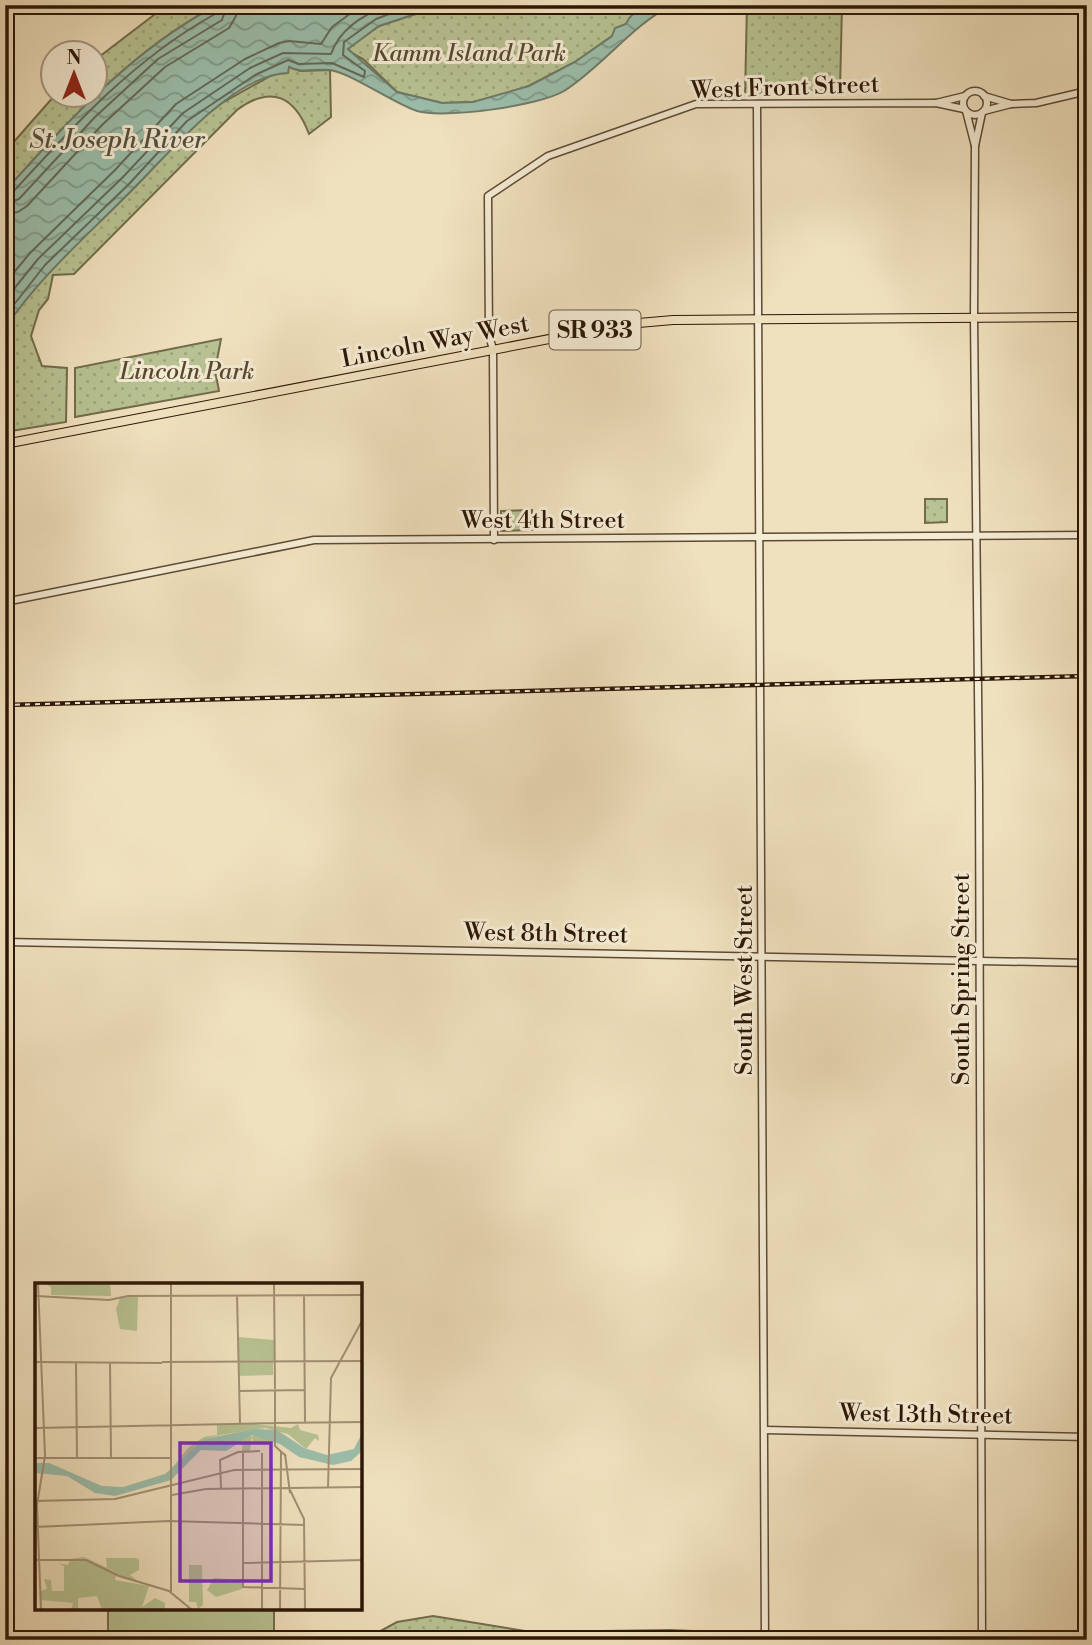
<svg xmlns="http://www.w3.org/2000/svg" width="1092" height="1645" font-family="'Libre Bodoni',serif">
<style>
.green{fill:#b8c393;stroke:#726c4c;stroke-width:2}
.park{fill:url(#park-dots);stroke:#726c4c;stroke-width:2}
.water{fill:url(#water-waves);stroke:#6f7b69;stroke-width:2}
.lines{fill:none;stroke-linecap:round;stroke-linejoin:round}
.shore{stroke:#646a58;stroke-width:2}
.tertiary-casing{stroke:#5d4934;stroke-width:9}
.primary-casing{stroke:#2c1606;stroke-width:10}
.tertiary{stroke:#f5ecd5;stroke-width:6}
.primary{stroke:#f0e1be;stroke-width:8}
.rail-casing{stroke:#2c1606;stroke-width:4.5}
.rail{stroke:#f5ecd5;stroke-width:2;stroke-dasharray:5;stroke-linecap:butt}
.labels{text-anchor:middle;stroke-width:6;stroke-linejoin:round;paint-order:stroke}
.shield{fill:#f5ecd5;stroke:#685644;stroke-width:2}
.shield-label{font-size:23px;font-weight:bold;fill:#2c1606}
.park-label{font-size:24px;font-style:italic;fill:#564a30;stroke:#f5ecd5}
.street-label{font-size:24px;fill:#2c1606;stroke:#f5ecd5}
.water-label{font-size:26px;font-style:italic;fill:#535140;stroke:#f5ecd5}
.inset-road{fill:none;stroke:#a29074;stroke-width:2}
.view{fill:#7b2cbf;fill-opacity:0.15;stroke:#7b2cbf;stroke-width:3.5}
.inset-edge{fill:none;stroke:#2c1606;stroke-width:3.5}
</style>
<defs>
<pattern id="park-dots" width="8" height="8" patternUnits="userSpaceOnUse" patternTransform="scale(1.75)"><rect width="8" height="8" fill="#b8c393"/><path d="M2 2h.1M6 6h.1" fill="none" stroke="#9ea77d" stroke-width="1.8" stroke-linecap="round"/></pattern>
<pattern id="water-waves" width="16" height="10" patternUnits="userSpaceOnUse" patternTransform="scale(1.75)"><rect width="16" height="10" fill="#9bbeab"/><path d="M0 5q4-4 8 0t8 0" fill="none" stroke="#7f9989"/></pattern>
</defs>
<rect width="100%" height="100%" fill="#f0e1be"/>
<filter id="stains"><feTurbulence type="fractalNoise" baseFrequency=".00286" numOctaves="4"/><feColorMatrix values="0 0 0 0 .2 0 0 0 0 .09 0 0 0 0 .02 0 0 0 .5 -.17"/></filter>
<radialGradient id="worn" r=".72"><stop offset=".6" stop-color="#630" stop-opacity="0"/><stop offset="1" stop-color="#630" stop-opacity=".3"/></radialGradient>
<g class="green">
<path d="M532 510V530L501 531V511Z"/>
<rect x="108" y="1608" width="166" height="32"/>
</g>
<g class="park">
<path d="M167 5H217C133 50 68 121 5 191V152L55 95 94 94 95 60Z"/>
<path d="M443 5H647L612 36 575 62 517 92 473 102 442 103 397 92 363 59 348 51 350 46 379 26Z"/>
<path d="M747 5H842L840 90 772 91 745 95Z"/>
<path d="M288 66 300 71 330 70 331 117 309 134C295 97 272 84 237 110L74 274 53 275 48 299 39 310 31 336 42 366 67 368 66 422 5 432V328L17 310 50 270 134 188 192 126 222 103Z"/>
<path d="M221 339 215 370 219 391 75 417V368Z"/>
<path d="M925 499H947V522L925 523Z"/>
<path d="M433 1616 531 1632 671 1630 759 1634V1640H364L397 1622Z"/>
</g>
<path class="water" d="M217 5H443L379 26 348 49 397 92 442 103 473 102 529 86 575 62 612 36 615 28 626 24C634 5 654 5 672 5 632 25 602 67 564 91 539 106 444 119 417 111 393 103 351 73 330 70 315 68 302 74 289 67L288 73C232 75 169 154 132 190 88 235 41 275 5 328V191C69 120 132 50 217 5Z"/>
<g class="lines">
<g class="shore">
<path d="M5 195 13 192C75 124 134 59 215 14L218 5"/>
<path d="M5 204 19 199 95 117 158 59 222 20 227 5"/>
<path d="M5 214 18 212 27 206 102 125 165 67 229 28 236 16 238 5"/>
<path d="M5 283 31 252 115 170 176 104 245 59 279 43 289 41 321 44 332 27 362 5"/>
<path d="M5 300 38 259 123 177 183 113 250 68 283 53 331 54C340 28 364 14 389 5"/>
<path d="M5 316 45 265 129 184 187 121 255 75 288 60 299 64 332 63 364 77 365 71 343 55 344 42 376 19 413 5"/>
</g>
<defs>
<g id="tertiary">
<circle cx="975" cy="103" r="12"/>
<path d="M984 96 1011 104 1036 103 1087 91"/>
<path d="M936 103 965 96"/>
<path d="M757 106 765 1640"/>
<path d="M966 111 975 146"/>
<path d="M984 111 1011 104"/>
<path d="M494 540 493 349 489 336 488 196 548 156 696 104 936 103 964 109"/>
<path d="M5 602 314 540 1087 535"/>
<path d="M5 942 1087 963"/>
<path d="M765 1430 1087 1437"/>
<path d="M982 1640 979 783 974 318 975 146 982 113"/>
</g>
<path id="primary" d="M5 444 627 324 673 320 1087 317"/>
</defs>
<use href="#tertiary" class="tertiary-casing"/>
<use href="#primary" class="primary-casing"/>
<use href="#tertiary" class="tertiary"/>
<use href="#primary" class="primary"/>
<defs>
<path id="rail" d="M5 705 1087 676"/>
</defs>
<use href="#rail" class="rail-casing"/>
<use href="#rail" class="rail"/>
</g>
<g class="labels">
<rect class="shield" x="549.5" y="310.5" width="91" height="39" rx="5"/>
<g class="shield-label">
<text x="595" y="338">SR 933</text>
</g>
<g class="park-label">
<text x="469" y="61">Kamm Island Park</text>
<text x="187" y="379">Lincoln Park</text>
</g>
<g class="street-label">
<text transform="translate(785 87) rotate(-2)" y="8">West Front Street</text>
<text transform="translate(435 341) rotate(-11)" y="8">Lincoln Way West</text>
<text x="543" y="528">West 4th Street</text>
<text transform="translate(546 933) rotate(1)" y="8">West 8th Street</text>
<text transform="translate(961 979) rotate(-90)" y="8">South Spring Street</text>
<text transform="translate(744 980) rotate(-90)" y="8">South West Street</text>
<text transform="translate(926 1414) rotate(1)" y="8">West 13th Street</text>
</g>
<g class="water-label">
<text x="117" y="148">St. Joseph River</text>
</g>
</g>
<g transform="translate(35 1283)">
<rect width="327" height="327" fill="#f0e1be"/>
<path d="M8 0H75L76 13 16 12V4ZM71 275H102L101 280 88 291 72 285ZM154 282H167L168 322 163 326 161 319H154Z" fill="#b8c393"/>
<path d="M103 13 102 48 85 46 81 26 85 15ZM49 274 79 288 80 283H85L88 291 104 275V287L95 292 104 299 81 293 80 297 114 303 107 324 120 315 130 320V327H67L62 313 43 315V327H25L37 325 38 320 6 317V308L12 306 9 296 16 297 17 308H29V283L22 280 33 282 35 276Z" fill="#b8c393"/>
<path d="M203 54 239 57V77L204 78ZM238 78V92L203 93 204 79Z" fill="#b8c393"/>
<path d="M220 141 256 145 263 141 265 147 283 152 284 158 280 155 271 166 253 151 230 145 185 152 169 156 137 185 154 164 169 154 182 152V142ZM233 150 246 153 264 171 241 158 218 159 217 153 215 168H207L208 155 224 151ZM179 295 208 297 207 306 181 314 172 307Z" fill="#b8c393"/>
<path d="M220 146 242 147 269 165 292 172 319 166 327 150V168L316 178 298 182 264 174 245 161 217 152 191 168 166 167 136 197 80 213 60 210 32 193 0 190V180H14L67 203 88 204 130 191 169 156Z" fill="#9bbeab"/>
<path class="inset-road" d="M3 0 10 173 2 222 6 327M136 0V310M239 0 240 106M202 12 205 141M1 13 74 17 93 13 328 12M269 13 270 140M0 79 127 80M127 79 328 78M41 80 42 175M75 80 76 175M240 107V163L251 173M204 108 269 107M240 140 328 139M0 145 240 140M208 169V304L270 306M227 170V327M250 171 255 210M0 175H137M293 205 296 95 328 36M186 206 185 177 203 169 225 168M255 207 269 236 270 327M137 212 171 206 328 204M0 218 80 216 199 187 328 186M0 244 134 238 270 242M0 277H51L84 293 134 308 157 327M208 280 328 277M245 327 246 169"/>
<path class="view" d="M145 160H236V298H145Z"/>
<rect width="327" height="327" class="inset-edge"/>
</g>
<rect width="1092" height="1645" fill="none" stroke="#f0e1be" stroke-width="28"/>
<rect x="7" y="7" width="1078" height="1631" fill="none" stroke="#2c1606" stroke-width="3.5"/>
<rect x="14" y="14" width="1064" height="1617" fill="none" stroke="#2c1606" stroke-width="2"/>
<g transform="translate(74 74)"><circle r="33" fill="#f5ecd5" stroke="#a59682" stroke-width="2"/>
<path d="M0-5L12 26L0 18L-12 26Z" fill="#8f2418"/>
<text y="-10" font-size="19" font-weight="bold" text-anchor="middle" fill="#2c1606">N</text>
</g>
<rect width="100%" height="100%" filter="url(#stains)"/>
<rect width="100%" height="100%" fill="url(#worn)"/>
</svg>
